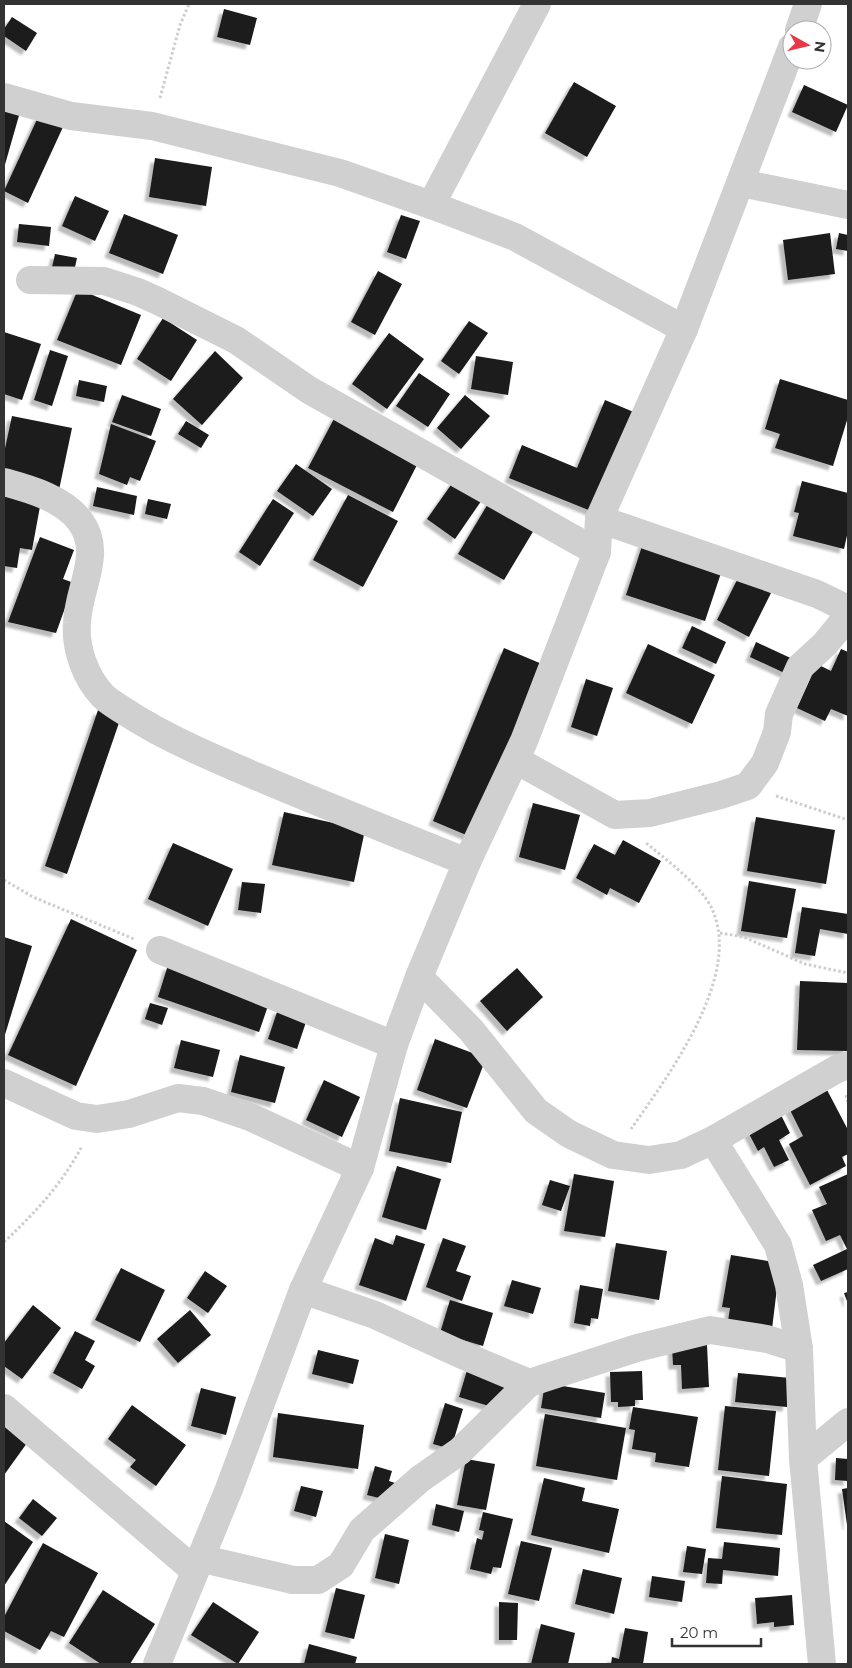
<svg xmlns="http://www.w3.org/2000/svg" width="852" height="1668" font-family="Montserrat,sans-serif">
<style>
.building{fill:#1a1a1a;filter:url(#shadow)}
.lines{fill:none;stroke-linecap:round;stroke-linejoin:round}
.path{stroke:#cdcdcd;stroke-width:3;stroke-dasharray:2.5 2.5;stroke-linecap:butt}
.minor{stroke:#d0d0d0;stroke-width:28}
</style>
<defs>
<filter id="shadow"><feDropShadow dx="-4.5" dy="4.5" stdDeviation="1" flood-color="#0004"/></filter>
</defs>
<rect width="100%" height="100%" fill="#fff"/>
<g class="building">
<path d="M224 9 257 18 250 45 217 37Z"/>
<path d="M12 17 37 33 26 51 4 36V29Z"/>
<path d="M574 82 616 106 587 157 545 133Z"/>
<path d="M804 85 848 105 836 132 792 112Z"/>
<path d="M4 108 20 112 4 168Z"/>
<path d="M39 115 63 127 28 203 4 191Z"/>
<path d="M155 158 212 167 206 206 149 197Z"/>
<path d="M75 196 109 211 95 241 62 226Z"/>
<path d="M124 214 178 235 163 274 109 253Z"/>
<path d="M401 215 420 221 406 259 387 252Z"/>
<path d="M19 224 51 227 49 246 17 242Z"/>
<path d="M830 233 835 274 788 280 783 240Z"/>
<path d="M839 233 848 235V251L836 249Z"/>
<path d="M55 254 77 258 73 276 51 272Z"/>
<path d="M378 271 402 284 375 335 351 322Z"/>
<path d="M78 289 141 315 121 365 57 340Z"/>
<path d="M163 318 197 340 171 381 137 359Z"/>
<path d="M469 321 488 333 459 374 441 361Z"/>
<path d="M4 332 41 344 22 400 4 394Z"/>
<path d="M389 333 424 359 387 409 352 384Z"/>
<path d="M50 350 68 356 52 406 34 400Z"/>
<path d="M215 351 243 378 202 425 173 399Z"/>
<path d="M476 356 513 362 508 395 471 389Z"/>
<path d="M419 373 450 394 428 427 396 406Z"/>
<path d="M780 379 848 400V417L833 466 775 448 780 434 765 429Z"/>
<path d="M79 380 107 386 104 402 76 396Z"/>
<path d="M122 395 161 409 151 436 112 422Z"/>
<path d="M465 395 490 416 461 449 437 428Z"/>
<path d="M605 400 636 413 596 513 509 478 522 445 577 468Z"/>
<path d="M336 415 420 459 393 512 308 468Z"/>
<path d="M12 416 72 428 59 490 4 478V453Z"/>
<path d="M186 421 209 435 201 448 178 434Z"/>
<path d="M111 424 156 441 140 481 130 477 127 485 99 474Z"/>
<path d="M296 464 332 489 313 516 277 491Z"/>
<path d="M458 475 486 494 455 539 427 519Z"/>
<path d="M802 481 848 493V531L844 549 793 536 799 513 794 512Z"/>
<path d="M97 487 137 496 134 515 93 506Z"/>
<path d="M4 494 41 501 32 550 20 548 17 568 4 566Z"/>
<path d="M348 495 398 521 363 587 313 560Z"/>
<path d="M492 497 537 525 504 580 458 554Z"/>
<path d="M148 499 171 504 167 519 145 514Z"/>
<path d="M273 499 294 513 260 566 239 552Z"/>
<path d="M40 537 74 550 63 579 74 583 56 633 8 622Z"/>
<path d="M644 540 723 567 705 621 626 595Z"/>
<path d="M739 576 771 593 749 637 717 620Z"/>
<path d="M692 626 726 642 716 664 682 648Z"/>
<path d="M756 642 797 661 791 676 750 657Z"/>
<path d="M648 644 715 675 692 724 626 693Z"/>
<path d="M504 648 542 664 471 837 433 821Z"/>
<path d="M841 649 848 652V716L831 709 825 721 797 708 817 664 831 671Z"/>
<path d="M586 679 613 688 597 736 571 727Z"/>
<path d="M98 710 121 717 67 874 45 866Z"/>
<path d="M533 803 580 815 565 870 519 857Z"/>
<path d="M284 812 365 830 354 882 272 865Z"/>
<path d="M756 817 835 830 826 884 747 871Z"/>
<path d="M623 840 661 861 639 903 610 888 607 895 576 878 594 844 615 855Z"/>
<path d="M173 843 233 869 208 926 148 899Z"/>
<path d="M749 881 796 889 787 938 741 931Z"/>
<path d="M242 882 265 884 261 913 238 910Z"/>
<path d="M802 907 848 914V934L820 929 815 956 795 953Z"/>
<path d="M71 919 137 950 76 1086 8 1055Z"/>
<path d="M4 937 32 946 4 1038Z"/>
<path d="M168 965 270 1000 259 1032 158 997Z"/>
<path d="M517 968 543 997 507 1031 480 1001Z"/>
<path d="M800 981 848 983V1051L797 1050Z"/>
<path d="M150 1003 168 1008 162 1025 145 1019Z"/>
<path d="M278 1009 307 1019 297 1049 268 1039Z"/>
<path d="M435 1039 486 1058 467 1108 417 1090Z"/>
<path d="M181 1040 220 1050 213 1077 174 1068Z"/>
<path d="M240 1055 285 1067 275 1103 231 1092Z"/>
<path d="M324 1080 360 1097 342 1137 306 1120Z"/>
<path d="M826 1088 848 1130V1154L842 1157 846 1166 810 1185 789 1144 803 1136 789 1108Z"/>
<path d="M400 1098 462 1112 451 1163 389 1151Z"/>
<path d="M779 1111 790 1133 779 1140 789 1160 774 1167 764 1147 758 1151 746 1128Z"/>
<path d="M397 1166 441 1179 426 1230 382 1217Z"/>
<path d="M574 1174 614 1181 605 1237 564 1231Z"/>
<path d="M848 1174V1269L821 1281 813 1265 847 1249 840 1235 826 1241 812 1210 827 1204 819 1187Z"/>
<path d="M550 1180 570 1186 561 1211 542 1205Z"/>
<path d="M396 1235 425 1244 406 1301 359 1285 375 1238 393 1245Z"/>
<path d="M443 1238 466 1246 456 1271 471 1276 462 1301 426 1287Z"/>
<path d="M616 1243 667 1251 659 1300 608 1291Z"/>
<path d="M731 1255 780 1263 772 1329 728 1321 730 1308 722 1307Z"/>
<path d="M121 1268 165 1290 140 1342 95 1320Z"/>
<path d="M205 1271 227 1286 208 1313 187 1298Z"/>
<path d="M512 1280 541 1288 533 1314 504 1306Z"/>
<path d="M580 1285 603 1289 598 1319 591 1318 590 1326 574 1323Z"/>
<path d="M848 1292V1304L844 1293Z"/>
<path d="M450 1300 493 1313 483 1346 440 1333Z"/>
<path d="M33 1305 61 1328 22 1379 4 1366V1343Z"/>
<path d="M190 1310 211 1335 178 1363 157 1339Z"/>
<path d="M75 1331 95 1341 85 1360 95 1366 82 1389 53 1373Z"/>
<path d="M707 1345 709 1387 682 1389 681 1365H673L672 1347Z"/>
<path d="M318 1350 359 1360 353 1384 312 1374Z"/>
<path d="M468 1367 508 1379 499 1409 459 1397Z"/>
<path d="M642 1371 643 1400H635V1406L618 1407V1402H611L610 1372Z"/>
<path d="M738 1373 790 1378 787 1407 735 1402Z"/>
<path d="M545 1383 605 1393 601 1418 541 1408Z"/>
<path d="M201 1388 236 1397 226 1435 191 1426Z"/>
<path d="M445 1403 463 1409 451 1449 433 1444Z"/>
<path d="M132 1405 186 1445 156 1486 130 1467 136 1460 108 1439Z"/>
<path d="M725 1406 776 1411 769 1476 718 1470Z"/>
<path d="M633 1407 698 1417 689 1467 655 1462 656 1453 632 1449 635 1430 629 1429Z"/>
<path d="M278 1413 364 1425 358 1469 273 1457Z"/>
<path d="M545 1414 626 1428 617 1480 536 1466Z"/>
<path d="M4 1415 32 1436 4 1475Z"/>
<path d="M836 1458 848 1459V1481L835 1480Z"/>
<path d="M466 1459 495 1464 486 1510 457 1505Z"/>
<path d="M375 1466 392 1471 389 1481 395 1483 391 1501 367 1495Z"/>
<path d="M722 1476 787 1484 782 1535 716 1528Z"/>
<path d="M544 1478 585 1488 582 1501 619 1509 609 1553 531 1535Z"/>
<path d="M301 1486 323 1491 316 1517 294 1511Z"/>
<path d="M848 1488V1525H847L842 1489Z"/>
<path d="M33 1499 57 1518 42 1536 19 1518Z"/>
<path d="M436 1504 464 1511 459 1532 432 1525Z"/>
<path d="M483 1512 513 1519 501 1568 493 1567 491 1574 470 1569 477 1538 482 1540 484 1531 479 1530Z"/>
<path d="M4 1521 33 1542 4 1586Z"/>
<path d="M385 1534 409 1540 399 1584 375 1578Z"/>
<path d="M521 1541 552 1548 539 1601 508 1594Z"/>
<path d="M724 1542 780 1548 778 1576 723 1570 722 1584 706 1583 708 1558 722 1559Z"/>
<path d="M43 1543 98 1573 64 1637 51 1631 40 1650 4 1631V1617Z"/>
<path d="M687 1546 706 1549 702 1574 683 1572Z"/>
<path d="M583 1569 622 1578 614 1614 575 1604Z"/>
<path d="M652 1576 685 1581 682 1602 649 1597Z"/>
<path d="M336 1588 365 1595 354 1639 325 1632Z"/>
<path d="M103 1590 155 1624 130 1664H101L69 1643Z"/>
<path d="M792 1595 794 1625 774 1627V1622L757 1624 755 1598Z"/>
<path d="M213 1602 259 1632 238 1664 191 1635Z"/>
<path d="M499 1602 518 1603 517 1640H499Z"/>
<path d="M541 1624 575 1633 568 1664H531Z"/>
<path d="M625 1628 648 1632 643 1664H611L612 1657 619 1659Z"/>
<path d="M309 1644 357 1657 355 1664H304Z"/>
</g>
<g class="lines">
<g class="path">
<path d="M160 98 180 25 189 4"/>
<path d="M776 796 848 820"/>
<path d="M4 880 33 897 134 939"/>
<path d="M720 933 744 937 805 964 848 973"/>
<path d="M846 1095 848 1102"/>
<path d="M631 1129C668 1076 743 976 712 909 702 886 665 859 645 842"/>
<path d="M4 1242C35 1213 62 1184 82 1146"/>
</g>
<g class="minor">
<path d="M799 30 808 4"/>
<path d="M4 97 71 116 152 126 340 173 431 205 515 237 684 329"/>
<path d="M741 183 848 205"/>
<path d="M431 205 537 4"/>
<path d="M30 280 104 281 138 292 158 301 236 340 309 390 597 552"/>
<path d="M4 482C29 489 63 498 80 521 104 553 78 588 77 623 75 648 85 677 103 696 108 701 115 705 121 709 145 725 168 737 194 749 283 790 376 825 467 862"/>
<path d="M599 519 817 594 848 609"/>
<path d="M516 760 615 815 650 813 721 795 748 786 765 763 777 732 779 714 800 667 825 644 848 616"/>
<path d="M160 950 394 1045"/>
<path d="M419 977 471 1030 536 1111 569 1134 613 1155 649 1160 681 1155 713 1140 837 1069 848 1065"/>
<path d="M4 1083 76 1116 97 1119 129 1114 178 1098 203 1101 250 1117 360 1168"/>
<path d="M713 1140 778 1245 789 1285 799 1349 803 1459 822 1664"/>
<path d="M303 1290 375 1315 460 1354 529 1383"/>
<path d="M4 1408 194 1570"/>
<path d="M803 1459 848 1422"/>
<path d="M199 1558 293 1580H318L341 1565 362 1530 420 1479 460 1451 529 1383 637 1348 710 1330 767 1339 799 1349"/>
<path d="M157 1664 229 1489 303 1290 360 1168 394 1045 419 977 467 862 524 741 597 552 599 519 684 329 792 47"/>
</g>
</g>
<rect width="852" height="1668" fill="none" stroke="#333333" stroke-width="10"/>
<g transform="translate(807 45) rotate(98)"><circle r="24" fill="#ffffff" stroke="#adadad"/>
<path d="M0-4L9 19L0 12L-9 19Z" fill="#e63946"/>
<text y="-8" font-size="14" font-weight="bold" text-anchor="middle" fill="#333333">N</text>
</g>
<path d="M672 1638v8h89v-8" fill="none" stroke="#333333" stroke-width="2.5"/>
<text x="680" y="1638" font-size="15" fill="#333333" stroke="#ffffff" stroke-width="4" paint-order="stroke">20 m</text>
</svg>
